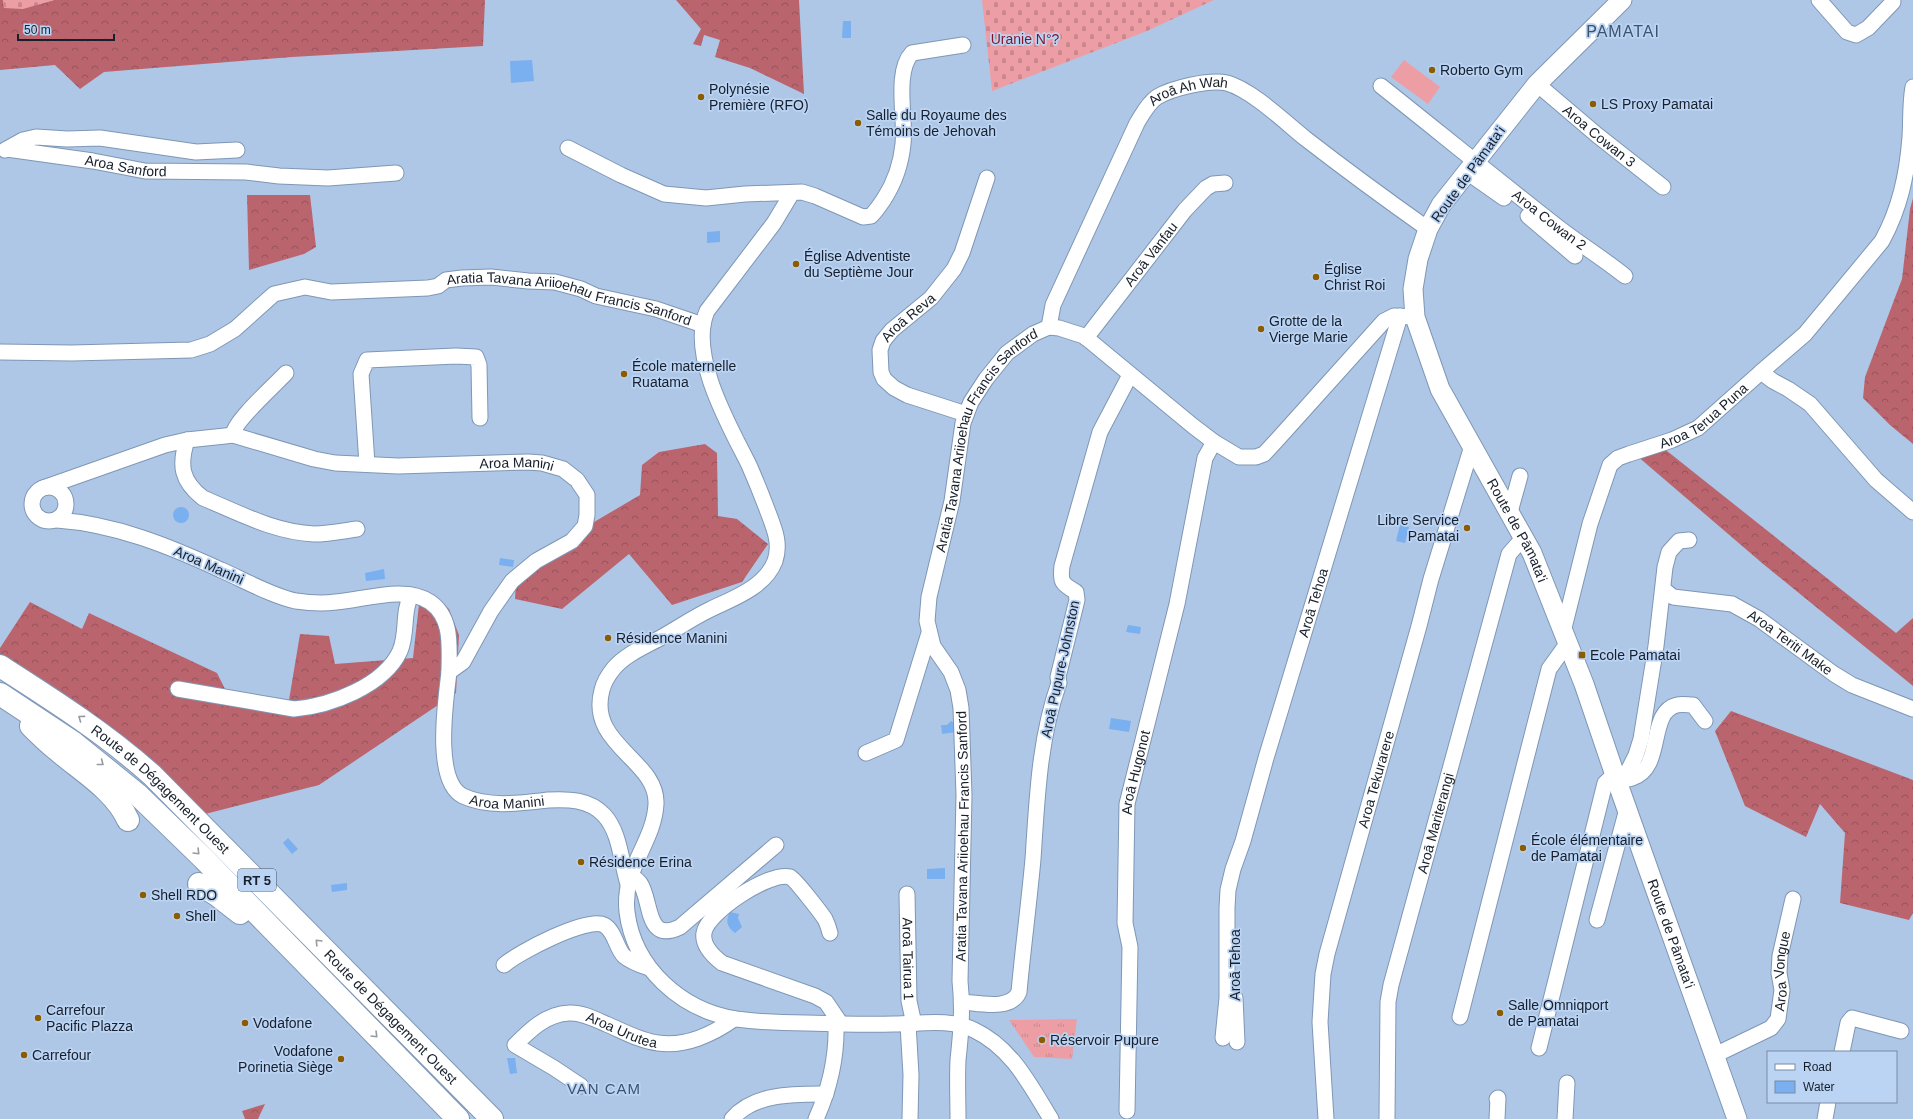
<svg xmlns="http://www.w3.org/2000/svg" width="1913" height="1119" font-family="Arial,sans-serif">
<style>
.grass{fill:url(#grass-tufts)}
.forest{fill:url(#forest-crowns)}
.cemetery{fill:url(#cemetery-stones)}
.pitch{fill:#ed9ea5}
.water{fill:#7aaff0}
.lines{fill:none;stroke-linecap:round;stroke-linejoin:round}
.minor-casing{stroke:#7f97b5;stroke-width:17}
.major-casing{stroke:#7f97b5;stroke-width:21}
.highway-casing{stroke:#7f97b5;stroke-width:24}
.minor{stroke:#fff;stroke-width:15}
.major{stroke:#fff;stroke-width:19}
.highway{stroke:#fff;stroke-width:22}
.oneway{stroke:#969aa0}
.poi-dot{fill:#8b5c01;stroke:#bbd4f4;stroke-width:1.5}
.labels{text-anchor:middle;stroke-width:3.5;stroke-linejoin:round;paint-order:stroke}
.shield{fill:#bbd4f4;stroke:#485567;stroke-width:1}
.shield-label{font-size:13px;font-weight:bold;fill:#161f2b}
.park-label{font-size:14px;fill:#7f142d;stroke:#bbd4f4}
.poi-label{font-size:14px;fill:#161f2b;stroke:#bbd4f4;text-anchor:start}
.street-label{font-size:14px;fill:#161f2b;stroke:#bbd4f4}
.neighbourhood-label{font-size:15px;letter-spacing:1px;fill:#3d536e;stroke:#bbd4f4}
.quarter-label{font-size:16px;letter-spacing:1px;fill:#3d536e;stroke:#bbd4f4}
</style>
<defs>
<pattern id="grass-tufts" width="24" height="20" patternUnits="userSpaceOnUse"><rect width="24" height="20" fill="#ed9ea5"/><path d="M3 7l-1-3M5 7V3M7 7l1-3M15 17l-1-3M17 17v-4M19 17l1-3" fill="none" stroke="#ca888e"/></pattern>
<pattern id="forest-crowns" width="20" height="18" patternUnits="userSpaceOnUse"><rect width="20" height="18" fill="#ba656e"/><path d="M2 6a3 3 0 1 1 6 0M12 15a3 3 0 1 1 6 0" fill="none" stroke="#96535b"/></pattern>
<pattern id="cemetery-stones" width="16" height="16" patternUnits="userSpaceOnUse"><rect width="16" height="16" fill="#ed9ea5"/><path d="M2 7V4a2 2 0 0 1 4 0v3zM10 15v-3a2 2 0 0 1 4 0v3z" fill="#ca888e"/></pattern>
</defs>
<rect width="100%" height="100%" fill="#aec7e7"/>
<path class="grass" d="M1077 1019 1072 1059 1034 1057 1009 1020Z"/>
<g class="forest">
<path d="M0 0H3L4 8 40 4 54 0H485L483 46 292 57 104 72 80 89 55 65 0 70Z"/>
<path d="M676 0H799L804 94 750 68 715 57 720 40 704 35 701 46 693 44 701 29Z"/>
<path d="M247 195H310L316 247 304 254 249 270Z"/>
<path d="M1913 198V444L1890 425 1863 398 1865 377 1902 279 1910 209Z"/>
<path d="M705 444 717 453 718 516 737 519 768 544 742 582 672 605 629 554 562 609 515 599 516 581 589 525 640 495 642 465 659 452Z"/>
<path d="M1662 447 1896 633 1913 618V686L1762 563 1636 455Z"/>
<path d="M433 595 449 609 459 635 456 693 319 785 205 814 0 660V648L30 602 82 629 89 613 217 673 226 691 288 706 300 634 329 636 335 664 413 658 419 604Z"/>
<path d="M1731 711 1913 780V913L1909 920 1840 903 1845 833 1820 804 1806 837 1745 806 1715 731Z"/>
<path d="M265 1104 258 1119H245L242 1111Z"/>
</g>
<g class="cemetery">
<path d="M3 0H54L23 9 4 8Z"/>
<path d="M982 0H1214L1147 31 992 91Z"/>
</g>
<path class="pitch" d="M1404 60 1440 87 1428 104 1391 77Z"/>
<g class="water">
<path d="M843 21H851V38H842Z"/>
<path d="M532 60 534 81 511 83 510 61Z"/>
<path d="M720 231V242L707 243V232Z"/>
<circle cx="181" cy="515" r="8"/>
<path d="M1400 525 1409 527 1405 543 1396 541Z"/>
<path d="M500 558 514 560 513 567 499 565Z"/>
<path d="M384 569 385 579 366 581 365 573Z"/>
<path d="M1128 625 1141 627 1140 634 1126 632Z"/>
<path d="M1111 718 1131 721 1129 732 1109 729Z"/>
<path d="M951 721 955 724 956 732 942 734 941 725H947Z"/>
<path d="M288 838 298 849 292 854 283 843Z"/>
<path d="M945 868V879H927V869Z"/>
<path d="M347 883V890L332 892 331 885Z"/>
<path d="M730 912 739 914 738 918 742 927 735 933C727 927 725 921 730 912Z"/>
<path d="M507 1058H515L517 1073 510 1074Z"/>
</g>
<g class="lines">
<defs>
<g id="minor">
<path d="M1819 0 1847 32 1856 35 1868 28 1893 2"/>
<path id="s1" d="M1537 84 1597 135 1663 187"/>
<path id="s2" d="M1381 86C1440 133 1499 181 1559 228 1581 245 1604 259 1625 276"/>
<path d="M568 148 621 175 664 194 706 198 745 194 802 192 815 196 863 217 871 216C876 211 880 205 884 199 895 182 901 164 903 144 906 119 894 72 912 53L963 45"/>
<path id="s3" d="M7 149 93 161 145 171 246 172 279 176 328 178 396 173"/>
<path d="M5 150 23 140 36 137 67 139 100 138 196 152 237 150"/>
<path d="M1467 172 1504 198"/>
<path d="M792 193 774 223 707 311C688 355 730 427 749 465 756 481 762 496 768 512 774 528 781 543 775 561 765 587 734 598 711 609 694 617 678 628 662 637 646 646 626 654 614 668 609 674 604 682 602 690 587 745 658 760 656 804 654 843 622 868 627 912 634 968 681 1010 736 1019 759 1022 782 1023 805 1023 835 1024 864 1025 894 1024 920 1024 949 1018 974 1030 1012 1048 1030 1085 1051 1119"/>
<path d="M1528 216 1575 256"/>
<path id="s4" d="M1049 327 1053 305 1137 123C1142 115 1148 103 1157 97 1172 88 1210 79 1227 83 1252 90 1286 123 1306 139 1346 170 1387 200 1428 229"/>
<path id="s5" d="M1086 338 1185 210 1206 188 1213 184 1225 183"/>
<path id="s6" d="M0 352 72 353 191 350 210 344 235 329 274 294 305 287 331 292 428 288 438 286 446 280 462 278 491 277 528 281 555 282 581 289 596 296 656 309 703 325"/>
<path d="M1761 372 1805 334 1882 241C1900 208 1907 175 1910 137 1911 121 1910 103 1913 87"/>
<path id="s7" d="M966 414 907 395 894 388 884 379 881 372 880 350 883 341 892 330 931 298 954 269 962 253 987 178"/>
<path d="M233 435C233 422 275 385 286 373"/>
<path d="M187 440C179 465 181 481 203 498 239 513 274 532 314 534 328 534 343 531 357 529"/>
<path d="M367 464 361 374 367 360 456 356 476 357 479 365 480 418"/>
<circle cx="49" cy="504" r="17"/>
<path id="s8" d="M43 488 165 445 187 440 225 436 233 435 314 459 335 463 398 466 528 462 542 463 563 469 577 480 587 495V515L585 526 572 541 536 561 512 581 491 611 463 662 449 672C449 647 453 618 430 602 405 585 364 600 336 602 322 604 309 603 296 601 274 597 242 579 221 570 169 546 115 524 57 520"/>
<path d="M1510 512 1520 476"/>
<path id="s9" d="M1663 589 1673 597 1732 604 1759 619 1834 674 1852 685 1913 709"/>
<path id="s10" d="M1563 632 1590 524 1610 465 1618 458 1629 454 1672 440 1698 428 1761 372 1773 381 1788 389 1810 404 1876 480 1913 512"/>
<path id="s11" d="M449 672C446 699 433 781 463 796 488 808 522 803 548 800 568 799 589 799 604 815 620 832 621 862 628 884"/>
<path d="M178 689 294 709C330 706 384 686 400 651 408 632 402 613 411 595"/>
<path d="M866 753 896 740 929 633"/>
<path d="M1619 779C1623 779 1628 780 1632 778 1665 768 1647 712 1677 705 1682 704 1688 705 1693 705L1705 721"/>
<path d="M1624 779 1636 755 1641 739 1656 646 1665 567 1669 552 1679 541 1689 540"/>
<path d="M630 875C633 877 637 879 640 883 652 900 645 944 680 927L776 845"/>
<path id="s12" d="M907 894 909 1001 914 1024"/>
<path d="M1597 920 1627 809"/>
<path d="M830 933C829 929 827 923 825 919 821 913 795 879 790 877 770 871 707 912 704 933 702 945 713 956 722 963L815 996 826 1002 841 1024"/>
<path d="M504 965C517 953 588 916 604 925 615 931 616 948 624 956 631 962 640 965 649 968"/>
<path d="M1235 998 1237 1042"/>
<path d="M962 1002C979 1003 1011 1011 1019 992 1023 948 1029 903 1033 859 1037 800 1039 739 1059 683L1058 677 1077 600 1076 592C1062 584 1060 582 1062 566L1100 432 1130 375"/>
<path d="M1460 1017 1549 669 1567 644"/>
<path d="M908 1024 911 1075 910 1119"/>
<path id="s13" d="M1223 1038 1227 998V908L1228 890 1233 869 1243 841 1266 758 1400 316"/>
<path d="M1539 1048 1605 783 1615 774"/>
<path d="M1842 1052 1848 1023 1852 1018 1901 1031"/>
<path id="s14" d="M1715 1055 1771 1028 1778 1019 1782 990 1779 973 1780 956 1793 899"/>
<path id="s15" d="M581 1086 554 1068 515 1045C530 1030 546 1014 569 1013 581 1012 595 1019 606 1024 623 1031 640 1041 658 1043 685 1047 713 1034 734 1019"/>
<path id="s16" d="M1127 1111 1130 947 1125 923 1127 804 1177 604 1205 458 1214 442"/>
<path d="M732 1119C754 1093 794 1094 826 1094"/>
<path d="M816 1119C830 1088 837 1058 836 1024"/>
<path id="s17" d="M958 1119C958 1100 957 1080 958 1060 961 1032 963 1010 960 981L964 795 961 708 958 690 951 672 933 646 927 621 929 597 952 501 963 423 971 402 986 379 1007 353 1033 334 1049 327 1059 328 1084 336 1193 426 1214 442 1239 457H1256L1264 454 1277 440 1384 321 1394 316 1415 317"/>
<path id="s18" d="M1326 1119 1320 1022 1323 974 1327 954 1419 626 1431 579 1472 446"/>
<path id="s19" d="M1387 1119 1388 1002 1391 985 1509 554 1524 537"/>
<path d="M1497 1119 1498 1098 1497 1099"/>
<path d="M1565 1119 1567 1083"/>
<path d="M1825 1119 1828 1102"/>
</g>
<g id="major">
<path id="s20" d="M1622 0 1537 84 1441 205 1428 229 1418 259 1413 289 1415 317 1440 389 1532 553 1584 684 1618 784 1737 1119"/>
</g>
<g id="highway">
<path id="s21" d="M0 666C53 700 105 733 152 775L492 1119"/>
<path d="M0 694 74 743 137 794 204 859 458 1119"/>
<path d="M31 726C39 734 47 742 56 749 80 770 115 790 128 820"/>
<path d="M199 884 217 895 240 913"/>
</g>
</defs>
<use href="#minor" class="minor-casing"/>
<use href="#major" class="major-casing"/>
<use href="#highway" class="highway-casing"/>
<use href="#minor" class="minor"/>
<use href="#major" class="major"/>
<use href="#highway" class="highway"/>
</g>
<defs><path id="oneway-chevron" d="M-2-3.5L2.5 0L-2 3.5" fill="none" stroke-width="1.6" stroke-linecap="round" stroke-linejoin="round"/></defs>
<g class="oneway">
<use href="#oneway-chevron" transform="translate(81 718) rotate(-144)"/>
<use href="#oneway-chevron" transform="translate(101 763) rotate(38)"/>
<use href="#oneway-chevron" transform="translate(197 852) rotate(45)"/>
<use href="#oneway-chevron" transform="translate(318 942) rotate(-134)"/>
<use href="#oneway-chevron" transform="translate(375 1035) rotate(45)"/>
</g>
<g class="poi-dot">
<circle cx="1432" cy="70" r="4"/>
<circle cx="701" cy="97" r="4"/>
<circle cx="1593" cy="104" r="4"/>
<circle cx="858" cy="123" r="4"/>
<circle cx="796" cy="264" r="4"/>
<circle cx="1316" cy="277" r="4"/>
<circle cx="1261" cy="329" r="4"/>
<circle cx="624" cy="374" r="4"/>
<circle cx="1467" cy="528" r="4"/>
<circle cx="608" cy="638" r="4"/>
<rect x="1578" y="651" width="8" height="8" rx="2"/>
<circle cx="1523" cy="848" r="4"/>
<circle cx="581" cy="862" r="4"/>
<circle cx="143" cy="895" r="4"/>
<circle cx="177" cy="916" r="4"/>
<circle cx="1500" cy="1013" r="4"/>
<circle cx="38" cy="1018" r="4"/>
<circle cx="245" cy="1023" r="4"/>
<circle cx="1042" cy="1040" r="4"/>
<circle cx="24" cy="1055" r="4"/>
<circle cx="341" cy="1059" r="4"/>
</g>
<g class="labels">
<rect class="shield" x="238" y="869" width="38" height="22" rx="3"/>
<g class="shield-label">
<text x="257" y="885">RT 5</text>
</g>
<g class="park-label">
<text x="1025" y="44">Uranie N°?</text>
</g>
<g class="poi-label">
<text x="1440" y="75">Roberto Gym</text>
<text x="709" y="94">Polynésie<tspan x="709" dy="16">Première (RFO)</tspan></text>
<text x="1601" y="109">LS Proxy Pamatai</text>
<text x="866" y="120">Salle du Royaume des<tspan x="866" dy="16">Témoins de Jehovah</tspan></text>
<text x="804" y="261">Église Adventiste<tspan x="804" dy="16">du Septième Jour</tspan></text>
<text x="1324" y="274">Église<tspan x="1324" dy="16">Christ Roi</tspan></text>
<text x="1269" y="326">Grotte de la<tspan x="1269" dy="16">Vierge Marie</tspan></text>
<text x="632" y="371">École maternelle<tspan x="632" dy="16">Ruatama</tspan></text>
<text x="1459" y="525" text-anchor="end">Libre Service<tspan x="1459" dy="16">Pamatai</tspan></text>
<text x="616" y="643">Résidence Manini</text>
<text x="1590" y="660">Ecole Pamatai</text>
<text x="1531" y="845">École élémentaire<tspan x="1531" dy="16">de Pamatai</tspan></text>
<text x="589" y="867">Résidence Erina</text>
<text x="151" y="900">Shell RDO</text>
<text x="185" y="921">Shell</text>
<text x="1508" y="1010">Salle Omniqport<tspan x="1508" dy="16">de Pamatai</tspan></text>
<text x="46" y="1015">Carrefour<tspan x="46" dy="16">Pacific Plazza</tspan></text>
<text x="253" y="1028">Vodafone</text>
<text x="1050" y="1045">Réservoir Pupure</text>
<text x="333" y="1056" text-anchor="end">Vodafone<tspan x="333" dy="16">Porinetia Siège</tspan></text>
<text x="32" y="1060">Carrefour</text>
</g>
<g class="street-label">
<text dy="5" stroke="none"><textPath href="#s4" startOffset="288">Aroā Ah Wah</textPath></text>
<text dy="5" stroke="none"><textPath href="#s1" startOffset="81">Aroa Cowan 3</textPath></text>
<text dy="5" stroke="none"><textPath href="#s3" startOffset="120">Aroa Sanford</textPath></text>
<text transform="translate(1468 174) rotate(-54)" y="5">Route de Pāmata'i</text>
<text dy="5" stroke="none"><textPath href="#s2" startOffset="215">Aroa Cowan 2</textPath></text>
<text dy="5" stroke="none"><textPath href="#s5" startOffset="106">Aroā Vanfau</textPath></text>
<text dy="5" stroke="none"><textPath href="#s6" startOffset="594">Aratia Tavana Ariioehau Francis Sanford</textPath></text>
<text dy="5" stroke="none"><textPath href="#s7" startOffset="164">Aroā Reva</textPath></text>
<text dy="5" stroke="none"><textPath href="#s10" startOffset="281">Aroa Terua Puna</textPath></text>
<text dy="5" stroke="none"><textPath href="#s17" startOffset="702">Aratia Tavana Ariioehau Francis Sanford</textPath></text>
<text dy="5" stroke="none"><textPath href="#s8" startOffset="486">Aroa Manini</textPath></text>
<text dy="5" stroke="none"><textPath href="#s20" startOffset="629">Route de Pāmata'i</textPath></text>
<text transform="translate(209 565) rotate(24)" y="5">Aroa Manini</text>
<text dy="5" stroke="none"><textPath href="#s13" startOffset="448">Aroā Tehoa</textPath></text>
<text dy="5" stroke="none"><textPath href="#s9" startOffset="142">Aroa Teriti Make</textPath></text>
<text transform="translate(1060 669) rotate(-78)" y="5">Aroā Pupure-Johnston</text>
<text dy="5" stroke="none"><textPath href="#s16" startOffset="340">Aroā Hugonot</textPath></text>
<text dy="5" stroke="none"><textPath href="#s18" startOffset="347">Aroa Tekurarere</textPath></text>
<text dy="5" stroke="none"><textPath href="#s21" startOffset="203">Route de Dégagement Ouest</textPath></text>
<text dy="5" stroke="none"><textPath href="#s11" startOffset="175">Aroa Manini</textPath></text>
<text dy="5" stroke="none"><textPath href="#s19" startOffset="302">Aroā Mariterangi</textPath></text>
<text dy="5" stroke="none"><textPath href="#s17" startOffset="283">Aratia Tavana Ariioehau Francis Sanford</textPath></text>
<text dy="5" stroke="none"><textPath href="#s20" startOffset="1061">Route de Pāmata'i</textPath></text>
<text dy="5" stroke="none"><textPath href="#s12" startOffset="65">Aroā Tairua 1</textPath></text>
<text transform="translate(1235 965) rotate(-90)" y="5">Aroā Tehoa</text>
<text dy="5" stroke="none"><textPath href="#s14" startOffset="122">Aroa Vongue</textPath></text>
<text dy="5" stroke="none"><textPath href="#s21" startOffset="527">Route de Dégagement Ouest</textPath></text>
<text dy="5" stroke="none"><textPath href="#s15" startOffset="198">Aroa Urutea</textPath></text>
</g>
<g class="neighbourhood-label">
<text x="604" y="1094">VAN CAM</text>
</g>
<g class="quarter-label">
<text x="1623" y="37">PAMATAI</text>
</g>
</g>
<rect x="1767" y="1051" width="130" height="52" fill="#bbd4f4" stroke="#798ca4"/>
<rect x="1775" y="1064" width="20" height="6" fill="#ffffff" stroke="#798ca4"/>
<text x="1803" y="1071" font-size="12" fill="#161f2b">Road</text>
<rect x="1775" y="1081" width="20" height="12" fill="#7aaff0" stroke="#798ca4"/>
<text x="1803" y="1091" font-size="12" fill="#161f2b">Water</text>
<path d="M18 34v6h96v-6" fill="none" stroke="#161f2b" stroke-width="2"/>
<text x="24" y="34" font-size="12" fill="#161f2b" stroke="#bbd4f4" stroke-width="3" paint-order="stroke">50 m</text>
</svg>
